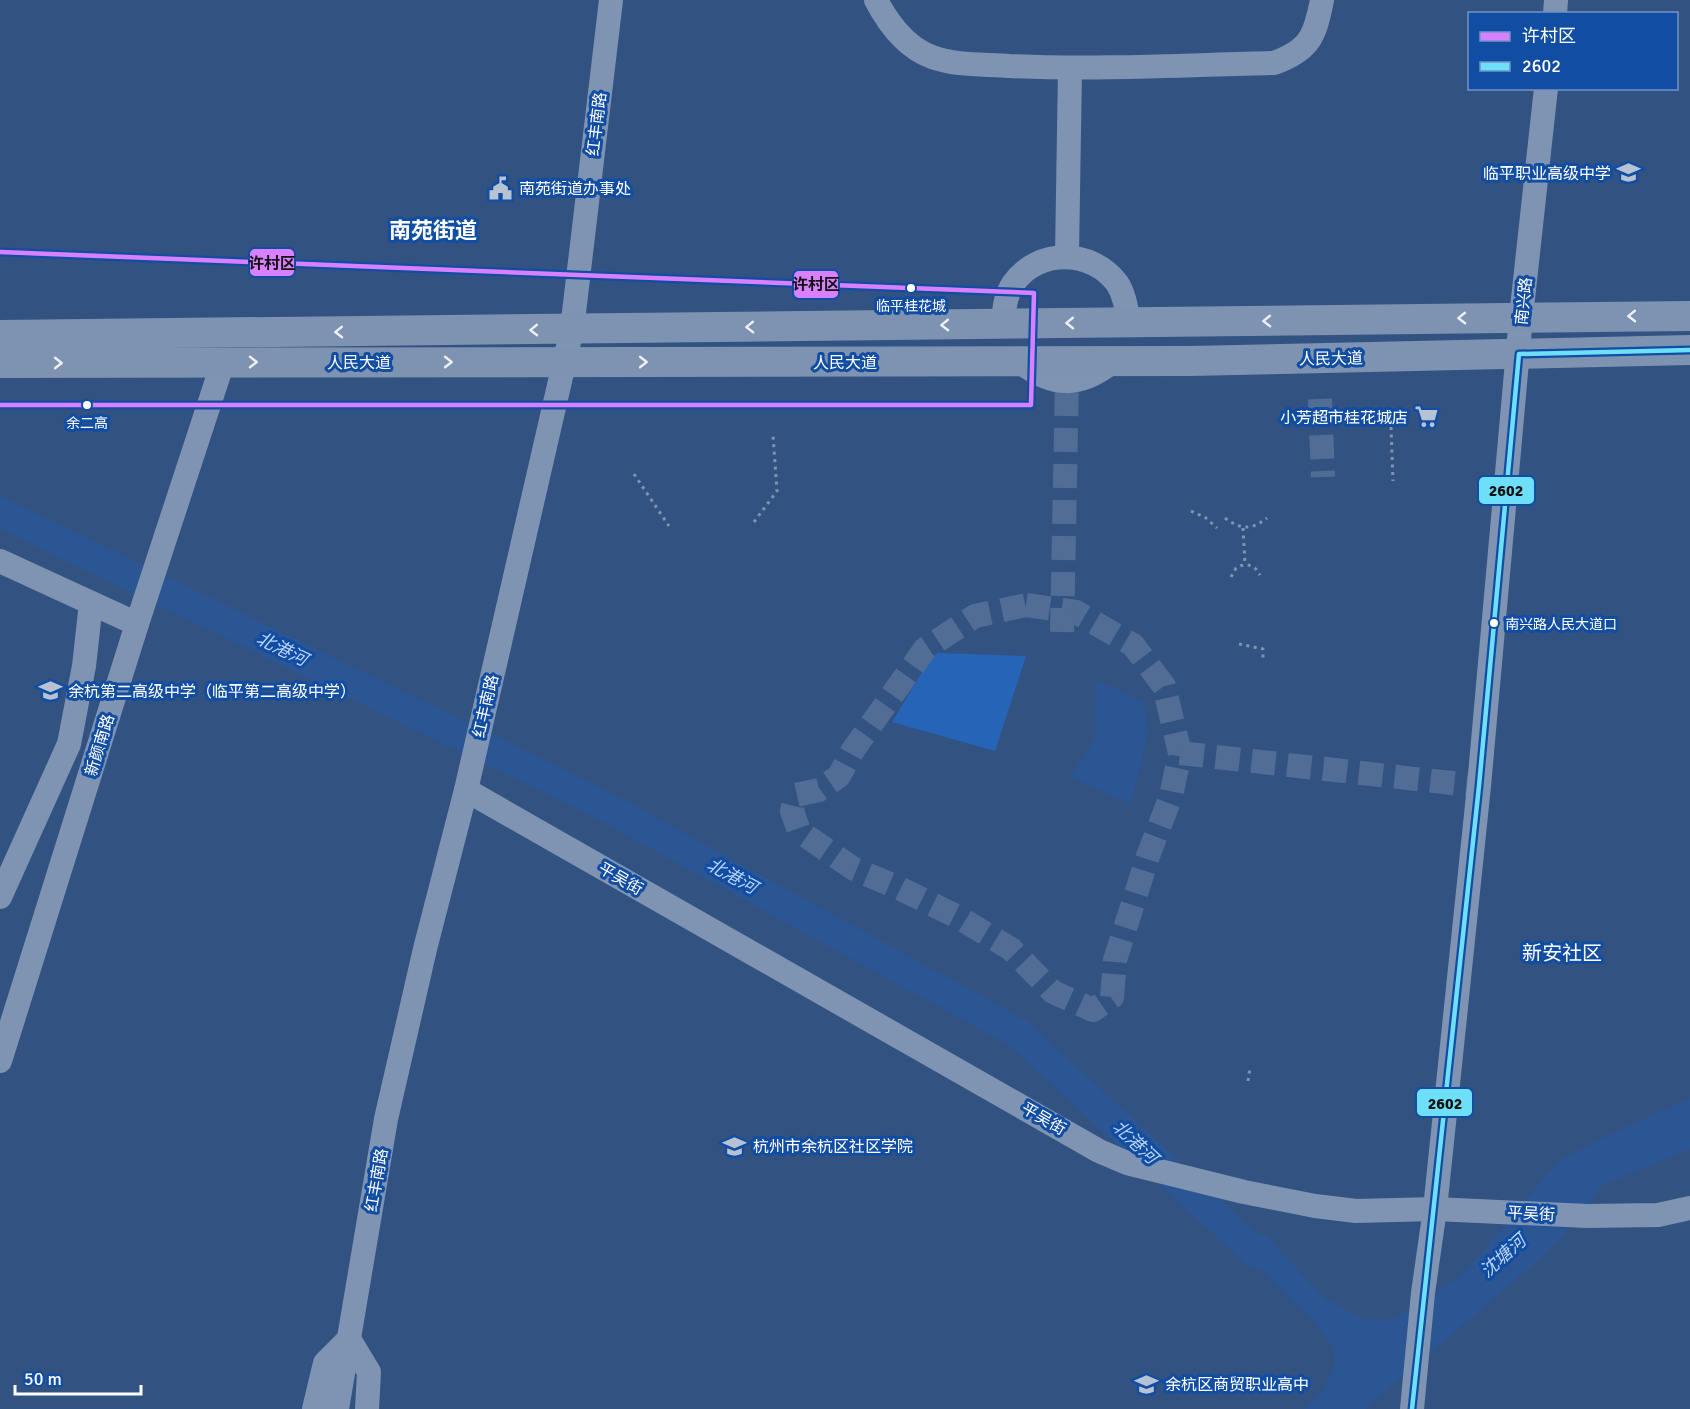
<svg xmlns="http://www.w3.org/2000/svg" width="1690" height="1409" font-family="Signika,'Noto Sans SC',sans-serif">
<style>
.green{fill:#2664b8}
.water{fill:#2b5593}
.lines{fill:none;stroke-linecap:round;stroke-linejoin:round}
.river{stroke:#2b5593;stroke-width:30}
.minor-tunnel{stroke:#516d95;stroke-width:24;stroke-dasharray:24 12;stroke-linecap:butt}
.path{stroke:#7e94b2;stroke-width:3;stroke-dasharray:3 4.5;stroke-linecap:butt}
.minor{stroke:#7e94b2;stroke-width:24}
.major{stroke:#7d93b1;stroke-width:30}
.bus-1-casing{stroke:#114da3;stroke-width:9}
.bus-2-casing{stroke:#114da3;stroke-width:9}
.bus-1{stroke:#d880ff;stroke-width:4.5}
.bus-2{stroke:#6ddff8;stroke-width:4.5}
.oneway{stroke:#eceff3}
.bus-dot{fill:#fff;stroke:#114da3;stroke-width:2}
.labels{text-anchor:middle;stroke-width:6;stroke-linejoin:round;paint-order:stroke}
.bus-label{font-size:14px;fill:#fff;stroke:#114da3}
.street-label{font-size:16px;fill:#fff;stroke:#114da3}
.poi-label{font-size:16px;fill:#fff;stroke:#114da3;text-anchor:start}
.water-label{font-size:18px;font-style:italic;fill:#b9d5fb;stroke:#114da3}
.quarter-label{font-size:20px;fill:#fff;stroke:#114da3}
.district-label{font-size:22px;font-weight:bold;fill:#fff;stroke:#114da3}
.line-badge{stroke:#114da3;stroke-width:2}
.pale-badge-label{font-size:16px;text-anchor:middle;font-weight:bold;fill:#111}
</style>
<rect width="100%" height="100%" fill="#325382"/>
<path class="green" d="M937 653 1026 656 995 751 892 722 921 674Z"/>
<g class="water">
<path d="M1096 682 1116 688 1144 703 1148 734 1131 804 1070 777 1095 738Z"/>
<path d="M1690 1098V1149L1603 1185 1566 1232 1535 1263 1365 1409H1303L1323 1390 1335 1364 1332 1345 1312 1318 1292 1301 1218 1224 1266 1236 1323 1297 1363 1319 1391 1320 1457 1279 1481 1254 1537 1186 1561 1160 1602 1138Z"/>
</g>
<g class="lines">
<path class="river" d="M0 512 593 800 1018 1033 1257 1254"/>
<g class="minor-tunnel">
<path d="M1320 399 1323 477"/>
<path d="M1026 605 1076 612 1133 645 1164 686 1180 753 1171 796 1148 856 1115 960 1112 997 1093 1010 1053 992 1011 949 958 917 897 887 854 869 799 831 792 811 796 795 819 790 839 776 853 750 925 649 975 616Z"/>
<path d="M1062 632 1067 381"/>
<path d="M1180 753 1479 786"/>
</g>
<g class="path">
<path d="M1391 427 1393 481"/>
<path d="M634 474 669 526"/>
<path d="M1191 511 1206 518 1217 528"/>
<path d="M1225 518C1241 530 1252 530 1267 518"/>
<path d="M754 522 777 491 773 435"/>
<path d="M1243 528 1245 564"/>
<path d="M1231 577 1236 568C1246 562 1255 565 1260 575"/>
<path d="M1239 644 1263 649V662"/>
<path d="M1248 1081 1250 1068"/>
</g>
<g class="minor">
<path d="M876 0C888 23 907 48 932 57 956 66 985 64 1009 66 1098 70 1186 65 1274 63 1310 50 1315 36 1322 0"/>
<path d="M1555 14 1556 0"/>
<path d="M1067 256 1070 69"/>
<path d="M1003 324C1004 310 1005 296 1013 284 1038 248 1091 249 1117 283 1125 295 1127 309 1128 323"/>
<path d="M1020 362C1053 387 1079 388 1112 362"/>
<path d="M0 561 137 624"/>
<path d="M466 790 1099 1151 1127 1163 1244 1192 1315 1206 1356 1211 1435 1209 1587 1216 1658 1215 1690 1208"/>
<path d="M0 897 69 744 84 666 91 603"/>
<path d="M0 1061 137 624 223 362"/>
<path d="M314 1409 325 1363 349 1339 369 1372 367 1409"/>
<path d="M337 1409 386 1119 425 949 466 790 572 329 611 0"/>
<path d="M1412 1409 1423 1293 1435 1209 1479 786 1521 317 1546 88"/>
</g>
<g class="major">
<path d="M0 335 1690 316"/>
<path d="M0 363 1189 361 1690 350"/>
</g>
<defs>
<path id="bus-1" d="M0 252 1034 293 1031 405H0"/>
<path id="bus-2" d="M1412 1409 1479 786 1519 354 1690 350"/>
</defs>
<use href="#bus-1" class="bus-1-casing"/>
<use href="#bus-2" class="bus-2-casing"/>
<use href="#bus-1" class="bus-1"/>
<use href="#bus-2" class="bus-2"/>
</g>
<defs><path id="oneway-chevron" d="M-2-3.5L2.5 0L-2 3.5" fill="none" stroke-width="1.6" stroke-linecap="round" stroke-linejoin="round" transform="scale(1.5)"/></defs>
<g class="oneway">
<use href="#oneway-chevron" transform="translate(1632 316) rotate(179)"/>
<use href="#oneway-chevron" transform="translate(1462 318) rotate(179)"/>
<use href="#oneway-chevron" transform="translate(1267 321) rotate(179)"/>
<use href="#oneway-chevron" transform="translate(1070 323) rotate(179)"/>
<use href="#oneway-chevron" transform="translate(945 325) rotate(179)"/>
<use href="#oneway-chevron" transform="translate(750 327) rotate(179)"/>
<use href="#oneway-chevron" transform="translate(534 330) rotate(179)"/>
<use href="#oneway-chevron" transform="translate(339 332) rotate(179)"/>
<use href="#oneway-chevron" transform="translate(253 362)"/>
<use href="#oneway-chevron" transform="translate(448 362)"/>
<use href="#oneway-chevron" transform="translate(643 362)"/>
<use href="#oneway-chevron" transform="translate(58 363)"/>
</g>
<defs>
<symbol id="school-bare" viewBox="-9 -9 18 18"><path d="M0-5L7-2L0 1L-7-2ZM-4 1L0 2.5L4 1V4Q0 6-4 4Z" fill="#b7c3d3" stroke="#114da3" stroke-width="2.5" paint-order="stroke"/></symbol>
<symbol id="civic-bare" viewBox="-9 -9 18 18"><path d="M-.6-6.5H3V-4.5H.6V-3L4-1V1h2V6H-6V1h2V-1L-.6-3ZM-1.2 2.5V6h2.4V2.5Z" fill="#b7c3d3" stroke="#114da3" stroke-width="2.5" paint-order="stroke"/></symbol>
<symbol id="supermarket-bare" viewBox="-9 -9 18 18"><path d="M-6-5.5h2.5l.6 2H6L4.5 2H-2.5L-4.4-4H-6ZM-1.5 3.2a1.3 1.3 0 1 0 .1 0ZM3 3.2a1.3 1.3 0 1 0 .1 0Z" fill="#b7c3d3" stroke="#114da3" stroke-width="2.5" paint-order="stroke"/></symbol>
</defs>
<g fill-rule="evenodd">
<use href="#school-bare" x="1612" y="156" width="33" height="33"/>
<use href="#civic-bare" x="484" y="172" width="33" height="33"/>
<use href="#supermarket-bare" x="1410" y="400" width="33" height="33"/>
<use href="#school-bare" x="34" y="674" width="33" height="33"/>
<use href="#school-bare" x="718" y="1130" width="33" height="33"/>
<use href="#school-bare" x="1130" y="1368" width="33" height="33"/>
</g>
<g class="bus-dot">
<circle cx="911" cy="288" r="5"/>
<circle cx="87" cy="405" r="5"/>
<circle cx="1494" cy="623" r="5"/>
</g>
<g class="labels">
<g class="bus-label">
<text x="911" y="311">临平桂花城</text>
<text x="87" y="428">余二高</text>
<text x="1505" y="629" text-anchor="start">南兴路人民大道口</text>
</g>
<g class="street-label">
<text transform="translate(596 124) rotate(-83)" y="6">红丰南路</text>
<text transform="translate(1523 301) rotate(-84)" y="6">南兴路</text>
<text transform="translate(1331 358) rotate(-1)" y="6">人民大道</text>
<text x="359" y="368">人民大道</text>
<text x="845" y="368">人民大道</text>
<text transform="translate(485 706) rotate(-77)" y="6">红丰南路</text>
<text transform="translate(99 745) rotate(-73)" y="6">新颜南路</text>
<text transform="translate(621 878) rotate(30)" y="6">平吴街</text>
<text transform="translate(1044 1118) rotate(30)" y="6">平吴街</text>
<text transform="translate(376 1180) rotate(-80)" y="6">红丰南路</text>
<text transform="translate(1531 1213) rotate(3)" y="6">平吴街</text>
</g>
<g class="poi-label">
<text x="1611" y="179" text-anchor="end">临平职业高级中学</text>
<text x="519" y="194">南苑街道办事处</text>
<text x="1408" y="423" text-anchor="end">小芳超市桂花城店</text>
<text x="68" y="697">余杭第二高级中学（临平第二高级中学）</text>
<text x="753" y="1152">杭州市余杭区社区学院</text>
<text x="1165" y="1390">余杭区商贸职业高中</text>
</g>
<g class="water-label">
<text transform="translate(282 649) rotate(26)" y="6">北港河</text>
<text transform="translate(732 876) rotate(29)" y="6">北港河</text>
<text transform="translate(1135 1142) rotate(43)" y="6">北港河</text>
<text transform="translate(1503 1256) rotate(-42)" y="6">沈塘河</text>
</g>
<g class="quarter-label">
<text x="1562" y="960">新安社区</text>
</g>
<g class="district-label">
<text x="433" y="238">南苑街道</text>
</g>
</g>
<g class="line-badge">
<rect x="249" y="248" width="46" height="29" rx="6" fill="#d880ff"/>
<rect x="793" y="270" width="46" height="29" rx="6" fill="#d880ff"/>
<rect x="1478" y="476" width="57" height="29" rx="6" fill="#6ddff8"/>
<rect x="1416" y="1088" width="57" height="29" rx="6" fill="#6ddff8"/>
</g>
<g class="pale-badge-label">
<text x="272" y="269">许村区</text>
<text x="816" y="290">许村区</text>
<text x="1506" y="496">2602</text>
<text x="1445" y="1109">2602</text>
</g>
<rect x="1468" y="12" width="210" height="78" fill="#114da3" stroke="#7094c8" stroke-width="1.5"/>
<rect x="1480" y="32" width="30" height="9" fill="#d880ff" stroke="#7094c8" stroke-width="1.5"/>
<text x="1522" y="42" font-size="18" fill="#ffffff">许村区</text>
<rect x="1480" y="62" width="30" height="9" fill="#6ddff8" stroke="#7094c8" stroke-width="1.5"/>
<text x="1522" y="72" font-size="18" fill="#ffffff">2602</text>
<path d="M15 1385v9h126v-9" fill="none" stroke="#ffffff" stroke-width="3"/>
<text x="24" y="1385" font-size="18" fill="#ffffff" stroke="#114da3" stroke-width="4.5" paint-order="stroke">50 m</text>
</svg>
